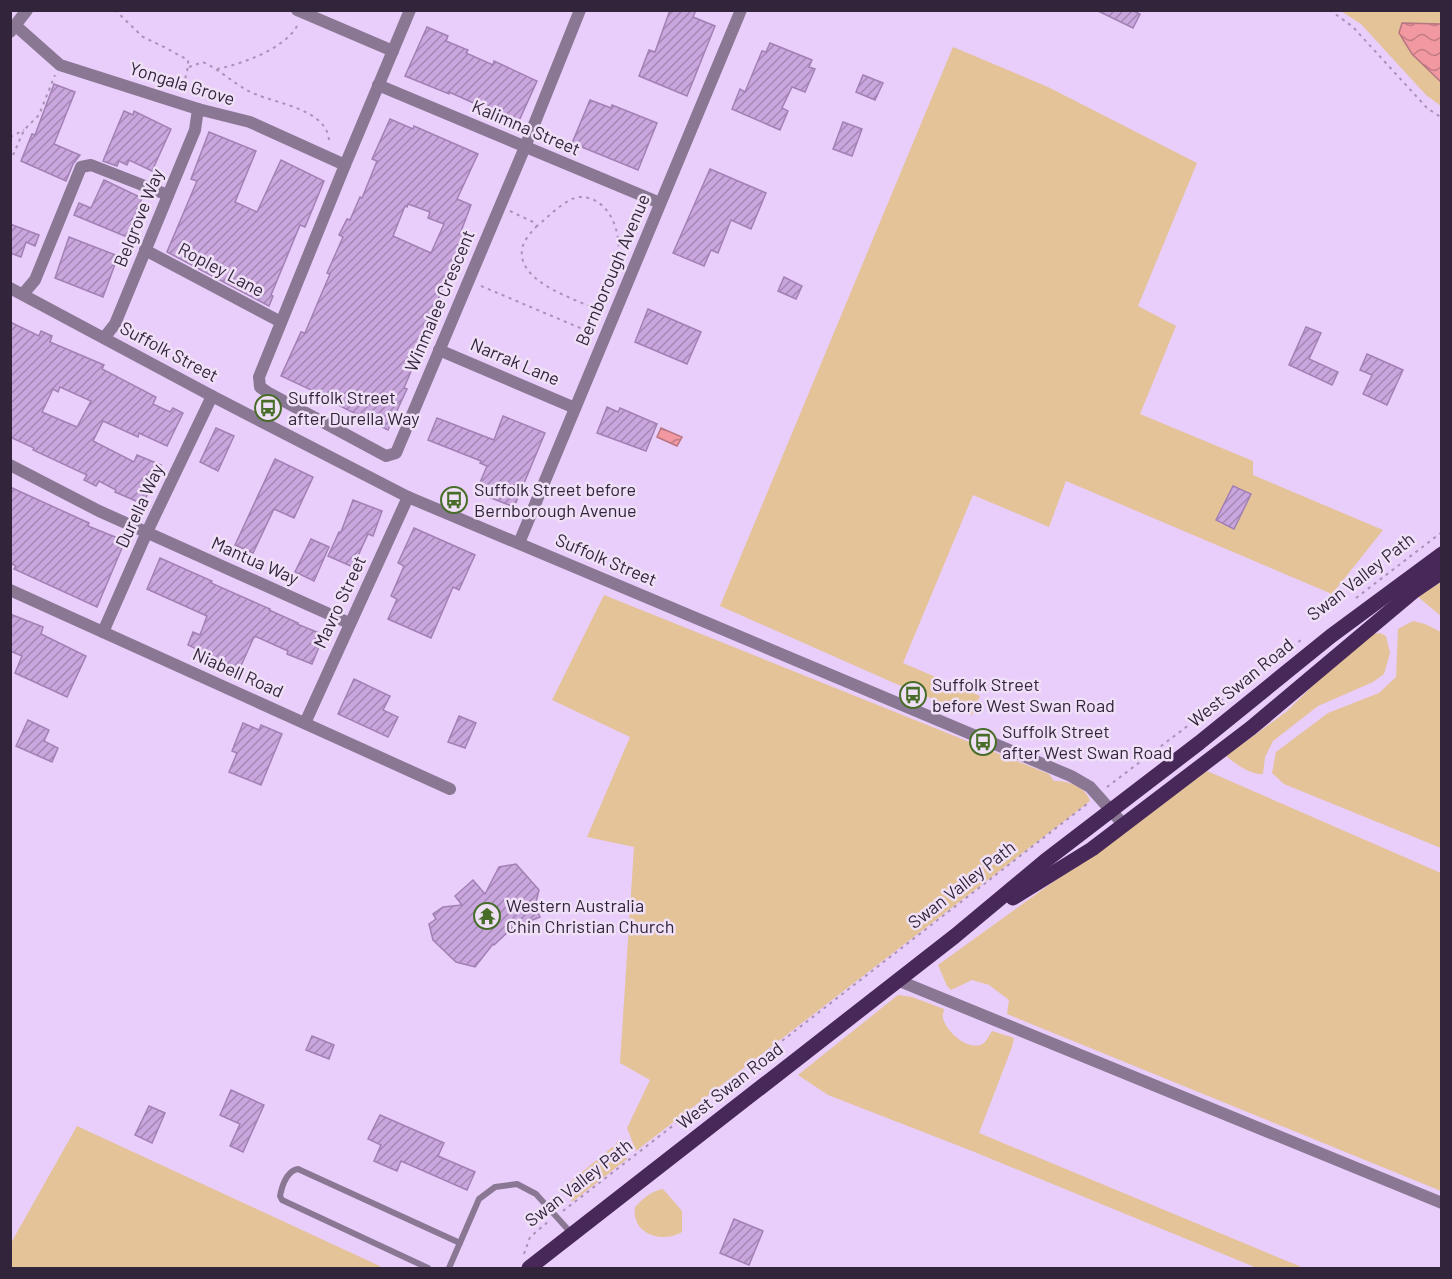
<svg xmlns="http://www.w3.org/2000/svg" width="1452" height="1279" font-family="Barlow,sans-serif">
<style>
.grass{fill:#e4c398}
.water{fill:url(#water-waves);stroke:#b87582;stroke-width:1.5}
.building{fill:url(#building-hatch);stroke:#a280b5;stroke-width:1.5;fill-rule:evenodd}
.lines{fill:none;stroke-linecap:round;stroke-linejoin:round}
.path{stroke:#a992b6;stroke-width:2;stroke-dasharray:3 4.5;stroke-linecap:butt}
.service{stroke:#897794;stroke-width:6}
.minor{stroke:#897794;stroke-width:12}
.tertiary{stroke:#897794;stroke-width:12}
.primary{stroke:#482759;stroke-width:15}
.labels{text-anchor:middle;stroke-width:5;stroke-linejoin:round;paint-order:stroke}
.street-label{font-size:18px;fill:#32243a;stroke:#efe0f7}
.poi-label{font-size:18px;fill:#32243a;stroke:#efe0f7;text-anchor:start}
</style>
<defs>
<pattern id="water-waves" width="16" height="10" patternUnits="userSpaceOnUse" patternTransform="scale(1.5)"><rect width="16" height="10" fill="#f198a1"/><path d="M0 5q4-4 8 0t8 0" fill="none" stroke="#c47c84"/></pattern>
<pattern id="building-hatch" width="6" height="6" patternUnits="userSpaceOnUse" patternTransform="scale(1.5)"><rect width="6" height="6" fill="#c9a6dd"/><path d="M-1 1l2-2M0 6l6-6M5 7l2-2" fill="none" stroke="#a487b4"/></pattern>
</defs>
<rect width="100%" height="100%" fill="#e9cdfa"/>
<g class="grass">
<path d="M1341 11H1441V106L1426 95 1361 24Z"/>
<path d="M953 47 1048 87 1197 163 1138 306 1176 326 1140 414 1253 461V475L1383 530 1332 594 1066 481 1049 527 973 495 903 663 980 696 972 715 894 683 720 606Z"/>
<path d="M1441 582V616L1418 597Z"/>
<path d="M604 595 1049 774 1054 781C1067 780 1086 787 1090 801L636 1151 627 1128 650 1080 620 1063 634 847 587 837 630 737 552 700Z"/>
<path d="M1413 621 1425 624 1441 632V848L1284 784 1272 773 1276 752 1328 713 1379 693 1396 677 1398 629Z"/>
<path d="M1380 633 1386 636 1390 653 1384 674 1373 682 1318 706 1273 741 1265 757 1263 774C1250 775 1236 764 1226 756L1286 712 1337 662 1373 634Z"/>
<path d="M1207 771 1441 873V1191L1007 1014 1009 1000 989 985 972 980 951 990 947 986 938 965Z"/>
<path d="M898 995 912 997 944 1009C944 1012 942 1015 943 1018 946 1032 970 1053 984 1043 987 1040 990 1034 992 1031L1014 1038 1012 1047 979 1133 1304 1268H1257L972 1151 828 1095 798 1075Z"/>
<path d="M77 1126 384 1268H11V1243Z"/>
<path d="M618 1140 627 1159 572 1202 567 1182 569 1183 616 1144Z"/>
<path d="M663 1189 682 1211V1232C662 1244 631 1234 635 1207 643 1199 651 1191 663 1189Z"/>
</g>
<g class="water">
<path d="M1402 23 1441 24V82L1412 54 1399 33Z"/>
<path d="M661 428 682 437 677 446 657 437Z"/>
</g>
<g class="building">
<path d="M670 10H696L693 17 715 26 687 96 639 76 649 50 655 52Z"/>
<path d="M1096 10H1132L1140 14 1133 28Z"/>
<path d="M427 27 448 36 446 41 468 50 466 53 493 65 494 61 537 81 518 123 449 92V94L405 76Z"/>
<path d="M770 43 812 60 809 67 815 69 805 92 792 87 782 108 788 111 780 130 732 109 740 89 745 92 762 51 766 52Z"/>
<path d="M863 75 883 83 875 100 856 92Z"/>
<path d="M54 84 75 92 54 144 80 155 73 164 66 181 21 161 32 134 35 135Z"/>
<path d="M590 100 611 108 612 105 657 123 638 170 572 143Z"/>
<path d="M124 111 133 115 134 111 171 129 152 171 129 160 127 165 119 161 117 166 103 161Z"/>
<path d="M390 119 413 129 414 126 478 154 457 199 471 205 460 234 464 236 418 349 420 350 404 388 407 389 388 430 334 403 335 401 281 376 301 332 305 333 318 302 330 274 327 273 343 237 339 235 347 219 350 220 360 197 362 198 377 161 372 159ZM408 204 430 212 428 218 444 224 431 253 393 236 405 206 407 207Z"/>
<path d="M843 122 862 129 852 156 833 149Z"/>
<path d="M209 132 256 151 235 202 257 212 281 160 324 181 305 227 300 225 271 295 273 296 269 306 167 252 197 181 191 179Z"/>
<path d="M710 169 766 193 751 229 731 220 718 253 711 250 704 266 673 253Z"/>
<path d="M104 180 142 198 132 220H134L127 237 74 215 79 203 91 208Z"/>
<path d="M10 224 39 235 35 246 26 242 21 257 10 253Z"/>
<path d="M69 237 118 256 103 297 55 278Z"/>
<path d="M784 277 802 286 796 299 778 291Z"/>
<path d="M648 309 701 332 687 364 635 342Z"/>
<path d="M10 322 39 336 41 331 52 336 50 342 104 365 102 369 156 397 153 404 170 412 173 408 183 413 167 446 139 433 138 437 103 421 93 441 134 462 137 455 161 465 143 504 115 492 116 490 99 481 96 486 84 480 87 475 33 450 34 448 10 437ZM60 387 91 401 77 427 42 412 53 389 58 392Z"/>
<path d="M1306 327 1321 333 1309 359 1338 372 1332 385 1289 365Z"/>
<path d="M1367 354 1403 370 1387 405 1363 394 1372 375 1360 370Z"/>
<path d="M607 407 618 412 620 408 657 424 646 451 597 433Z"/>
<path d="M503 416 545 433 514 507 476 492 487 466 480 463 481 461 428 440 437 418 494 440Z"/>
<path d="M216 428 234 436 218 471 200 462Z"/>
<path d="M275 459 313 477 294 518 274 509 253 553 235 545Z"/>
<path d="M1233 486 1251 494 1234 529 1216 520Z"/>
<path d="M10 487 89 523 88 526 125 541 97 607 14 569 16 566 10 563Z"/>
<path d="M353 500 382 511 373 536 368 534 353 567 328 556 339 532H341Z"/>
<path d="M414 528 475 555 459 590 453 587 431 638 388 619 397 599 391 596 404 566 398 563Z"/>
<path d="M311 539 329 547 314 581 295 572Z"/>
<path d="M160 558 212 581 211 583 270 609 269 610 298 623 297 624 324 635 312 664 287 654 288 651 257 637H254L239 670 188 645 193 632 200 635 207 616 147 589Z"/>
<path d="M10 614 43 627 41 634 86 656 67 697 15 673 22 656 10 651Z"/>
<path d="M354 679 390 696 383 710 398 717 388 737 338 714Z"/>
<path d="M459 716 476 723 465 748 448 742Z"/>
<path d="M28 720 49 730 44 741 58 748 52 762 16 746Z"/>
<path d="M243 723 259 730 261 725 282 734 261 785 229 772 237 753 232 751Z"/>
<path d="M516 864 539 890 535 906 540 917 512 928 494 945 493 944 475 967 456 962 433 940 429 924 436 919 433 914 443 907 462 905 455 896 473 880 485 894 499 867Z"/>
<path d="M312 1036 334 1045 329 1059 306 1050Z"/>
<path d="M231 1090 264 1105 243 1152 230 1146 240 1124 220 1115Z"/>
<path d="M149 1106 165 1113 152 1143 135 1135Z"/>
<path d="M380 1115 444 1143 438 1156 475 1172 467 1190 401 1161 397 1171 374 1161 381 1145 368 1139Z"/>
<path d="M734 1219 763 1231 749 1265 720 1253Z"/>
</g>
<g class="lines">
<g class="path">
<path d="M115 10 143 37 164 47 188 60C189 70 183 80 184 92"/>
<path d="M1330 10 1353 27 1427 108 1442 118"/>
<path d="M189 67 203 62C222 71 236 86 255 94 278 104 330 110 329 143"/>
<path d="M217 69C242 64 284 49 297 26"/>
<path d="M10 137 24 130"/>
<path d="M10 162 24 130 39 115 55 75"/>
<path d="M510 211 533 222 537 226C547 218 567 197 580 197 617 197 628 253 611 279L613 286"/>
<path d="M537 226C531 232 524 240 522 249 517 283 578 300 601 311"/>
<path d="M481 286 592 333"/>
<path d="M1356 598 1442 532"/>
<path d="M1107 787 1301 640"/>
<path d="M563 1211 1087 804"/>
<path d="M524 1254 530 1237 549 1221"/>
</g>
<g class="service">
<path d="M428 1268 282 1200 280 1196C282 1186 287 1171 298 1169L460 1243"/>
<path d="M449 1268 479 1199 495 1187 517 1184 536 1194 572 1234"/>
</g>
<g class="minor">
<path d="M297 10 393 51"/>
<path d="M410 10 345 165 259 377 260 387 267 392 386 456 396 453 525 147 580 10"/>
<path d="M16 26 60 65 198 109 250 122 345 165"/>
<path d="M10 32 27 10"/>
<path d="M378 85 660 203"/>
<path d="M145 250 281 322"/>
<path d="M23 294 35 280 81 167 91 165 168 195"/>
<path d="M104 338 115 324 195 130 198 109"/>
<path d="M439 350 575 408"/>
<path d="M10 465 99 511 349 623"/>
<path d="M519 543 741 10"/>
<path d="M10 590 450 789"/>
<path d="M103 632 147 532 212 396"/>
<path d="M305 723 408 497"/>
<path d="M897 980 1442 1203"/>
</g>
<path class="tertiary" d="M10 288 212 396 408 497 1071 776 1090 787 1123 824"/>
<g class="primary">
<path d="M1013 898 1092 849 1251 728 1414 591 1442 572"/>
<path d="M529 1268 955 936 1045 861 1199 743 1331 636 1442 554"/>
</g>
</g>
<defs>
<symbol id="bus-ring" viewBox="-11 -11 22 22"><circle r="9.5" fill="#efe0f7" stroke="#476d28" stroke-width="1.5"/><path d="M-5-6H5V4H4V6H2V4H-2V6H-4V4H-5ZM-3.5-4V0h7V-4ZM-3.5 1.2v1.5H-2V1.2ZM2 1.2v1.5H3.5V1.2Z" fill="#476d28"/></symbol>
<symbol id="temple-ring" viewBox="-11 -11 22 22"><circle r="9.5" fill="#efe0f7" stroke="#476d28" stroke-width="1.5"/><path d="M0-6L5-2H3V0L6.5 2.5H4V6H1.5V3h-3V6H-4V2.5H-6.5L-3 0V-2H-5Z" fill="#476d28"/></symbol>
</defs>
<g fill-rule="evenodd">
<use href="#bus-ring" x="253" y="393" width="30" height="30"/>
<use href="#bus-ring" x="439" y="485" width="30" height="30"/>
<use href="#bus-ring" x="898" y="680" width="30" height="30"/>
<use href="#bus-ring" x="968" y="727" width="30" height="30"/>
<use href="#temple-ring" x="472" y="901" width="30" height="30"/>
</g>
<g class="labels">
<g class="street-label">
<text transform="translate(182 84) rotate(17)" y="6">Yongala Grove</text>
<text transform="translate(526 128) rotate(23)" y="6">Kalimna Street</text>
<text transform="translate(139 218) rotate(-68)" y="6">Belgrove Way</text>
<text transform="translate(221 270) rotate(28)" y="6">Ropley Lane</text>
<text transform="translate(613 270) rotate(-67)" y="6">Bernborough Avenue</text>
<text transform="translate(440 301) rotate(-67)" y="6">Winmalee Crescent</text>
<text transform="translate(169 352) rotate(28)" y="6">Suffolk Street</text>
<text transform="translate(515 362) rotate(23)" y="6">Narrak Lane</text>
<text transform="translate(140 506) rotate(-65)" y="6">Durella Way</text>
<text transform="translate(606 560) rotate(23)" y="6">Suffolk Street</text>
<text transform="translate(255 561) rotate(24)" y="6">Mantua Way</text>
<text transform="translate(1361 577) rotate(-38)" y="6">Swan Valley Path</text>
<text transform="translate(340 602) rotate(-65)" y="6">Mavro Street</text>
<text transform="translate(238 673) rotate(24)" y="6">Niabell Road</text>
<text transform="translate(1241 683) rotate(-39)" y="6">West Swan Road</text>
<text transform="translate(962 885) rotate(-38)" y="6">Swan Valley Path</text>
<text transform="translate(730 1086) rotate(-38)" y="6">West Swan Road</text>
<text transform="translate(579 1183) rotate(-38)" y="6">Swan Valley Path</text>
</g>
<g class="poi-label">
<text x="288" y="404">Suffolk Street<tspan x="288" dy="21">after Durella Way</tspan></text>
<text x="474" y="496">Suffolk Street before<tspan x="474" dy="21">Bernborough Avenue</tspan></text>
<text x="932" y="691">Suffolk Street<tspan x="932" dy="21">before West Swan Road</tspan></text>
<text x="1002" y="738">Suffolk Street<tspan x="1002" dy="21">after West Swan Road</tspan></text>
<text x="506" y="912">Western Australia<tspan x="506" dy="21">Chin Christian Church</tspan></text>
</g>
</g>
<rect width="1452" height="1279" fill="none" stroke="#32243a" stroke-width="24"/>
</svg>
